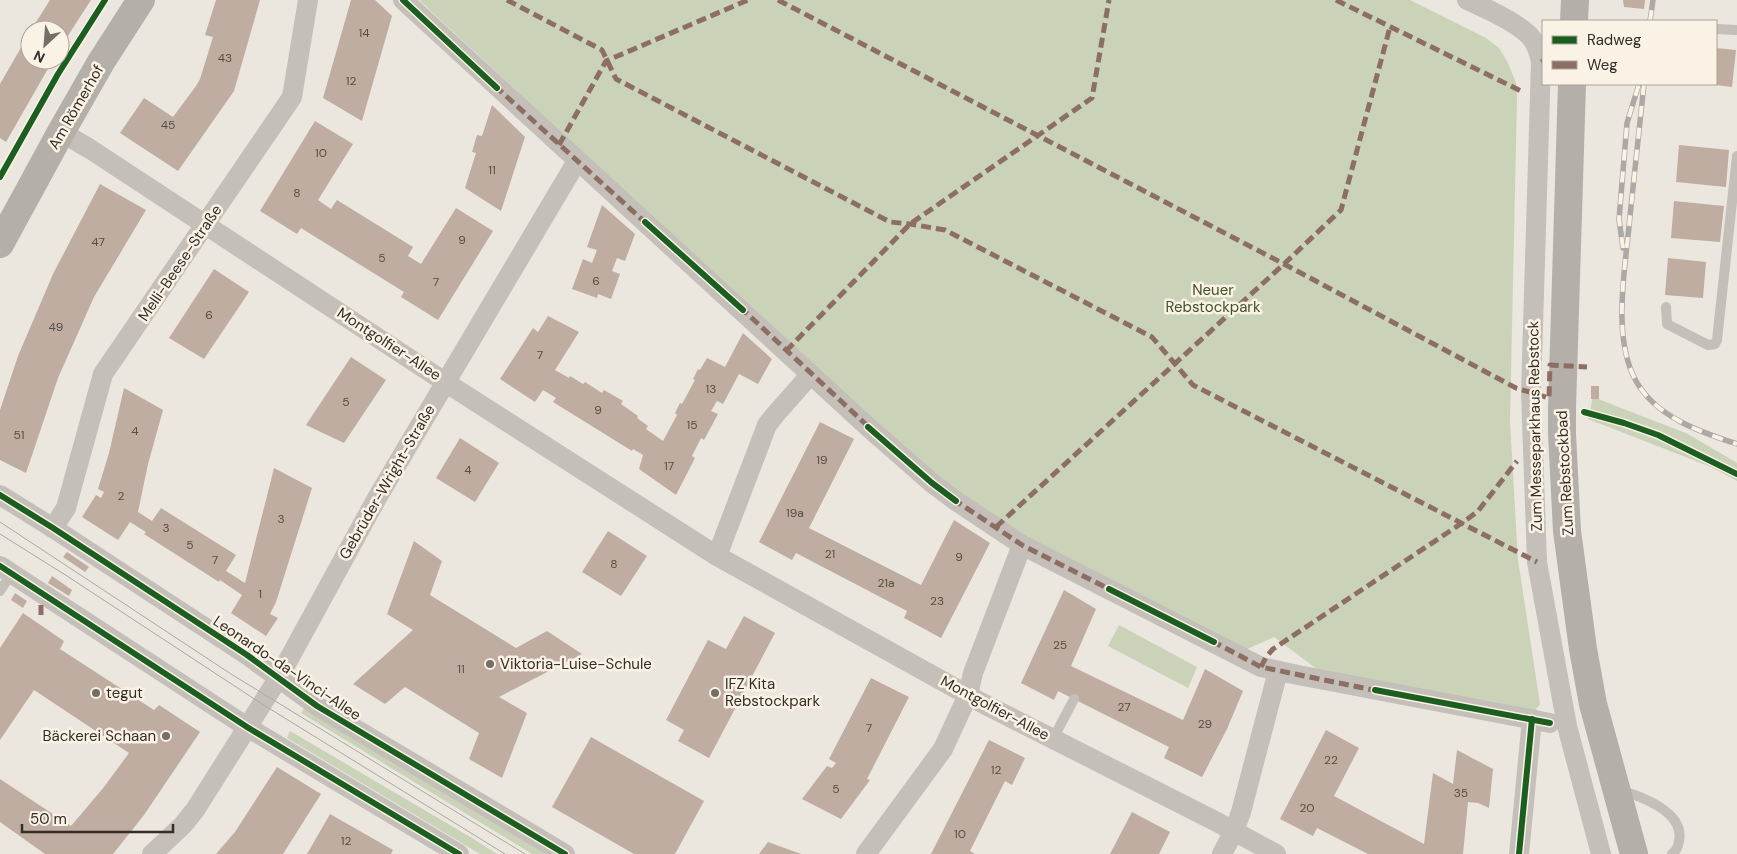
<svg xmlns="http://www.w3.org/2000/svg" width="1737" height="854" font-family="'DM Sans',sans-serif">
<style>
.green{fill:#cad2b8}
.building{fill:#bfada1}
.lines{fill:none;stroke-linecap:round;stroke-linejoin:round}
.lane{stroke:#c4bfb8;stroke-width:10}
.street{stroke:#c4bfb8;stroke-width:20}
.secondary{stroke:#b5afa9;stroke-width:28}
.tram{stroke:#aca8a3;stroke-width:1}
.rail-casing{stroke:#aca8a3;stroke-width:5.5}
.rail{stroke:#f9f2e5;stroke-width:4;stroke-dasharray:11;stroke-linecap:butt}
.quiet{stroke:#8d6e63;stroke-width:5;stroke-dasharray:10 5;stroke-linecap:butt}
.cycleway-casing{stroke:#f9f2e5;stroke-width:9}
.cycleway{stroke:#1b5e20;stroke-width:6}
.poi-dot{fill:#756e67;stroke:#f9f2e5;stroke-width:2}
.labels{text-anchor:middle;stroke-width:5;stroke-linejoin:round;paint-order:stroke}
.number-label{font-size:12px;fill:#584d46}
.street-label{font-size:15px;fill:#352d27;stroke:#f9f2e5}
.park-label{font-size:15px;fill:#40532a;stroke:#f9f2e5}
.poi-label{font-size:15px;fill:#352d27;stroke:#f9f2e5;text-anchor:start}
</style>
<rect width="100%" height="100%" fill="#ebe7df"/>
<g class="green">
<path d="M419 0H1410L1486 38 1499 48 1507 61 1516 83 1517 97 1510 421 1518 560 1540 704 1534 712 1321 672 1274 637 1245 650 1042 546 944 484 817 370Z"/>
<path d="M1593 397 1688 434 1737 463V481L1711 467 1588 419Z"/>
<path d="M1119 625 1197 667 1188 688 1108 646Z"/>
<path d="M305 707 551 854H532L301 713Z"/>
<path d="M290 731 472 838 497 854H480L287 738Z"/>
</g>
<g class="building">
<path d="M50 0H91L60 48V30H31Z"/>
<path d="M216 0H260L234 91 178 171 120 133 144 98 173 117 196 86 200 79 213 37 205 35Z"/>
<path d="M351 0H375L392 16 362 121 323 98Z"/>
<path d="M1623 0H1645L1644 9 1624 7Z"/>
<path d="M30 32V60H53L6 142 0 138V84Z"/>
<path d="M1716 48 1736 50 1732 87 1716 85Z"/>
<path d="M492 105 525 137 501 211 465 188 476 153 472 152 477 135 482 136Z"/>
<path d="M315 121 353 144 318 200 331 209 337 200 413 247 408 256 421 264 456 208 493 231 438 320 401 297 404 292 301 228 297 234 260 211Z"/>
<path d="M1679 145 1729 150 1726 187 1676 182Z"/>
<path d="M100 184 146 210 94 297 58 378 26 473 0 460V410L18 356 53 274Z"/>
<path d="M1674 201 1724 206 1720 242 1671 238Z"/>
<path d="M602 205 635 234 625 261 617 258 612 271 620 274 611 299 598 294 597 298 572 289 583 259 592 263 597 250 587 247Z"/>
<path d="M1668 258 1706 262 1703 298 1665 295Z"/>
<path d="M214 269 249 292 204 359 169 338Z"/>
<path d="M548 316 579 332 555 370 569 378 570 376 583 384 585 382 602 393 604 390 623 401 621 404 638 416 637 418 648 426 646 429 663 441 677 415 675 413 680 403 682 404 695 380 693 379 698 369 700 370 707 358 725 367 743 333 772 359 758 384 739 374 723 404 717 401 711 411 718 414 704 440 701 438 692 456 695 458 676 495 639 469 643 455 633 449 632 451 553 402 556 398 543 390 535 402 500 379 533 328 538 332Z"/>
<path d="M351 357 386 380 344 443 306 425Z"/>
<rect x="1591" y="386" width="8" height="13"/>
<path d="M124 388 163 410 148 464 138 512 152 521 161 508 236 555 226 571 245 583 274 468 312 488 276 602 270 614 278 618 266 636 231 613 242 595 220 580 219 582 144 534 146 532 130 522 118 540 82 517 96 495 101 498 104 492 98 489 109 453Z"/>
<path d="M820 422 854 439 809 528 921 585 954 520 990 543 941 638 904 618 907 611 796 553 792 560 759 542Z"/>
<path d="M460 438 499 463 475 502 436 478Z"/>
<path d="M608 531 647 556 621 596 582 572Z"/>
<path d="M414 541 442 561 430 595 516 648 547 631 582 654 499 697 527 713 502 778 469 759 479 733 405 687 385 704 353 684 413 630 387 614Z"/>
<path d="M67 552 89 567 85 572 63 557Z"/>
<path d="M52 576 72 590 69 596 48 583Z"/>
<path d="M1064 590 1096 609 1071 666 1183 720 1205 669 1243 691 1227 729 1202 777 1164 758 1169 747 1058 691 1054 700 1021 683Z"/>
<path d="M15 593 27 601 23 608 11 600Z"/>
<path d="M23 613 64 641 60 649 154 710 159 705 200 732 144 815 113 854H45L0 822V779L71 826 104 787 129 753 34 690 0 740V648Z"/>
<path d="M744 616 775 633 709 758 678 741 684 730 666 720 708 640 726 649Z"/>
<path d="M871 678 909 697 867 779 870 780 841 819 802 799 827 766 832 768 836 763 829 759Z"/>
<path d="M1326 730 1359 748 1334 796 1424 844 1433 773 1453 784 1457 750 1493 769 1489 808 1478 803 1468 802 1463 854H1368L1317 828 1313 836 1280 819Z"/>
<path d="M591 737 704 801 675 854H634L552 807Z"/>
<path d="M989 740 1025 758 1012 785 1005 781 970 851 975 854H931Z"/>
<path d="M277 767 321 794 283 854H216L235 832Z"/>
<path d="M1132 812 1170 832 1159 854H1110Z"/>
<path d="M330 814 393 850 391 854H307Z"/>
<path d="M768 842 801 854H759Z"/>
</g>
<g class="lines">
<g class="lane">
<path d="M1716 29 1737 30"/>
<path d="M1666 307 1667 324 1708 345 1715 344 1717 340 1737 156"/>
<path d="M0 591 12 573"/>
<path d="M1053 739 1074 699"/>
<path d="M1619 790C1641 796 1685 812 1679 841 1678 847 1677 850 1672 854"/>
</g>
<g class="street">
<path d="M403 0 868 427 932 483 956 501 1022 545 1261 667 1298 675 1550 723"/>
<path d="M1467 0C1485 8 1522 24 1533 40 1538 47 1539 54 1541 62L1531 392 1537 562 1567 726 1601 854"/>
<path d="M61 132 90 149 445 382 717 556 984 704 1217 822 1276 854"/>
<path d="M0 495 53 528 247 655 317 706 565 854"/>
<path d="M53 528 66 508 103 374 292 97 308 0"/>
<path d="M717 556 767 425 774 416 811 374"/>
<path d="M0 566 247 727 459 854"/>
<path d="M152 854 183 825 195 810 279 677 377 498 577 161"/>
<path d="M866 854 943 749 968 695 973 673 1022 545"/>
<path d="M1222 854 1234 831 1241 812 1278 671"/>
<path d="M1519 854 1532 719"/>
</g>
<g class="secondary">
<path d="M1574 21 1575 0"/>
<path d="M1572 84 1562 408V434L1567 531 1583 649 1593 704 1634 854"/>
<path d="M0 244 61 132 101 62 141 0"/>
</g>
<g class="tram">
<path d="M0 522 231 674 525 854"/>
<path d="M0 534 67 576 262 704 505 854"/>
</g>
<defs>
<g id="rail">
<path d="M1650 21 1653 0"/>
<path d="M1644 84C1639 128 1635 172 1630 216 1626 265 1611 336 1636 381 1656 417 1700 432 1737 444"/>
<path d="M1623 248 1619 219 1627 123 1639 84"/>
</g>
</defs>
<use href="#rail" class="rail-casing"/>
<use href="#rail" class="rail"/>
<g class="quiet">
<path d="M507 0 602 50 616 79 890 222 910 224 945 230 1152 337 1193 385 1537 562"/>
<path d="M778 0 1284 264 1516 388 1549 398 1550 365 1587 367"/>
<path d="M1336 0 1523 92"/>
<path d="M1541 62 1543 61"/>
<path d="M495 86 648 225"/>
<path d="M559 145 606 61 748 0"/>
<path d="M740 307 872 430"/>
<path d="M786 351 910 224 1092 98 1109 0"/>
<path d="M953 499 1022 545 1111 590"/>
<path d="M996 527 1284 264 1341 210 1390 27"/>
<path d="M41 615V604"/>
<path d="M1212 641 1261 667 1378 691"/>
<path d="M1261 667 1266 657 1273 649 1462 523 1478 511 1517 461"/>
</g>
<defs>
<g id="cycleway">
<path d="M403 0 497 88"/>
<path d="M0 177 58 74 105 0"/>
<path d="M645 222 743 310"/>
<path d="M1584 412 1624 423 1658 435 1737 474"/>
<path d="M868 427 932 483 956 501"/>
<path d="M0 495 53 528 247 655 317 706 565 854"/>
<path d="M0 566 247 727 459 854"/>
<path d="M1109 589 1214 642"/>
<path d="M1375 690 1550 723"/>
<path d="M1519 854 1532 719"/>
</g>
</defs>
<use href="#cycleway" class="cycleway-casing"/>
<use href="#cycleway" class="cycleway"/>
</g>
<g class="poi-dot">
<circle cx="490" cy="664" r="5"/>
<circle cx="96" cy="693" r="5"/>
<circle cx="715" cy="693" r="5"/>
<circle cx="166" cy="736" r="5"/>
</g>
<g class="labels">
<g class="number-label">
<text x="364" y="37">14</text>
<text x="225" y="62">43</text>
<text x="351" y="85">12</text>
<text x="168" y="129">45</text>
<text x="321" y="157">10</text>
<text x="492" y="174">11</text>
<text x="297" y="197">8</text>
<text x="462" y="244">9</text>
<text x="98" y="246">47</text>
<text x="382" y="262">5</text>
<text x="596" y="285">6</text>
<text x="436" y="286">7</text>
<text x="209" y="319">6</text>
<text x="56" y="331">49</text>
<text x="540" y="359">7</text>
<text x="711" y="393">13</text>
<text x="346" y="406">5</text>
<text x="598" y="414">9</text>
<text x="692" y="429">15</text>
<text x="135" y="435">4</text>
<text x="19" y="439">51</text>
<text x="822" y="464">19</text>
<text x="669" y="470">17</text>
<text x="468" y="474">4</text>
<text x="121" y="500">2</text>
<text x="795" y="517">19a</text>
<text x="281" y="523">3</text>
<text x="166" y="532">3</text>
<text x="190" y="549">5</text>
<text x="830" y="558">21</text>
<text x="959" y="561">9</text>
<text x="215" y="564">7</text>
<text x="614" y="568">8</text>
<text x="886" y="587">21a</text>
<text x="260" y="598">1</text>
<text x="937" y="605">23</text>
<text x="1060" y="649">25</text>
<text x="461" y="673">11</text>
<text x="1124" y="711">27</text>
<text x="1205" y="728">29</text>
<text x="869" y="732">7</text>
<text x="1331" y="764">22</text>
<text x="996" y="774">12</text>
<text x="836" y="793">5</text>
<text x="1461" y="797">35</text>
<text x="1307" y="812">20</text>
<text x="960" y="838">10</text>
<text x="346" y="845">12</text>
</g>
<g class="street-label">
<text transform="translate(76 107) rotate(-60)" y="5">Am Römerhof</text>
<text transform="translate(180 263) rotate(-56)" y="5">Melli-Beese-Straße</text>
<text transform="translate(389 344) rotate(33)" y="5">Montgolfier-Allee</text>
<text transform="translate(1535 426) rotate(-91)" y="5">Zum Messeparkhaus Rebstock</text>
<text transform="translate(1565 473) rotate(-93)" y="5">Zum Rebstockbad</text>
<text transform="translate(387 482) rotate(-60)" y="5">Gebrüder-Wright-Straße</text>
<text transform="translate(287 668) rotate(34)" y="5">Leonardo-da-Vinci-Allee</text>
<text transform="translate(995 708) rotate(28)" y="5">Montgolfier-Allee</text>
</g>
<g class="park-label">
<text x="1213" y="295">Neuer<tspan x="1213" dy="17">Rebstockpark</tspan></text>
</g>
<g class="poi-label">
<text x="500" y="669">Viktoria-Luise-Schule</text>
<text x="725" y="689">IFZ Kita<tspan x="725" dy="17">Rebstockpark</tspan></text>
<text x="106" y="698">tegut</text>
<text x="156" y="741" text-anchor="end">Bäckerei Schaan</text>
</g>
</g>
<rect x="1542" y="20" width="175" height="65" fill="#f9f2e5" stroke="#aba399"/>
<rect x="1552" y="36" width="25" height="8" fill="#1b5e20" stroke="#aba399"/>
<text x="1587" y="45" font-size="15" fill="#352d27">Radweg</text>
<rect x="1552" y="61" width="25" height="8" fill="#8d6e63" stroke="#aba399"/>
<text x="1587" y="70" font-size="15" fill="#352d27">Weg</text>
<g transform="translate(45 45) rotate(206)"><circle r="24" fill="#f9f2e5" stroke="#aba399"/>
<path d="M0-4L9 19L0 12L-9 19Z" fill="#756e67"/>
<text y="-8" font-size="14" font-weight="bold" text-anchor="middle" fill="#352d27">N</text>
</g>
<path d="M22 824v8h151v-8" fill="none" stroke="#352d27" stroke-width="2.5"/>
<text x="30" y="824" font-size="15" fill="#352d27" stroke="#f9f2e5" stroke-width="4" paint-order="stroke">50 m</text>
</svg>
